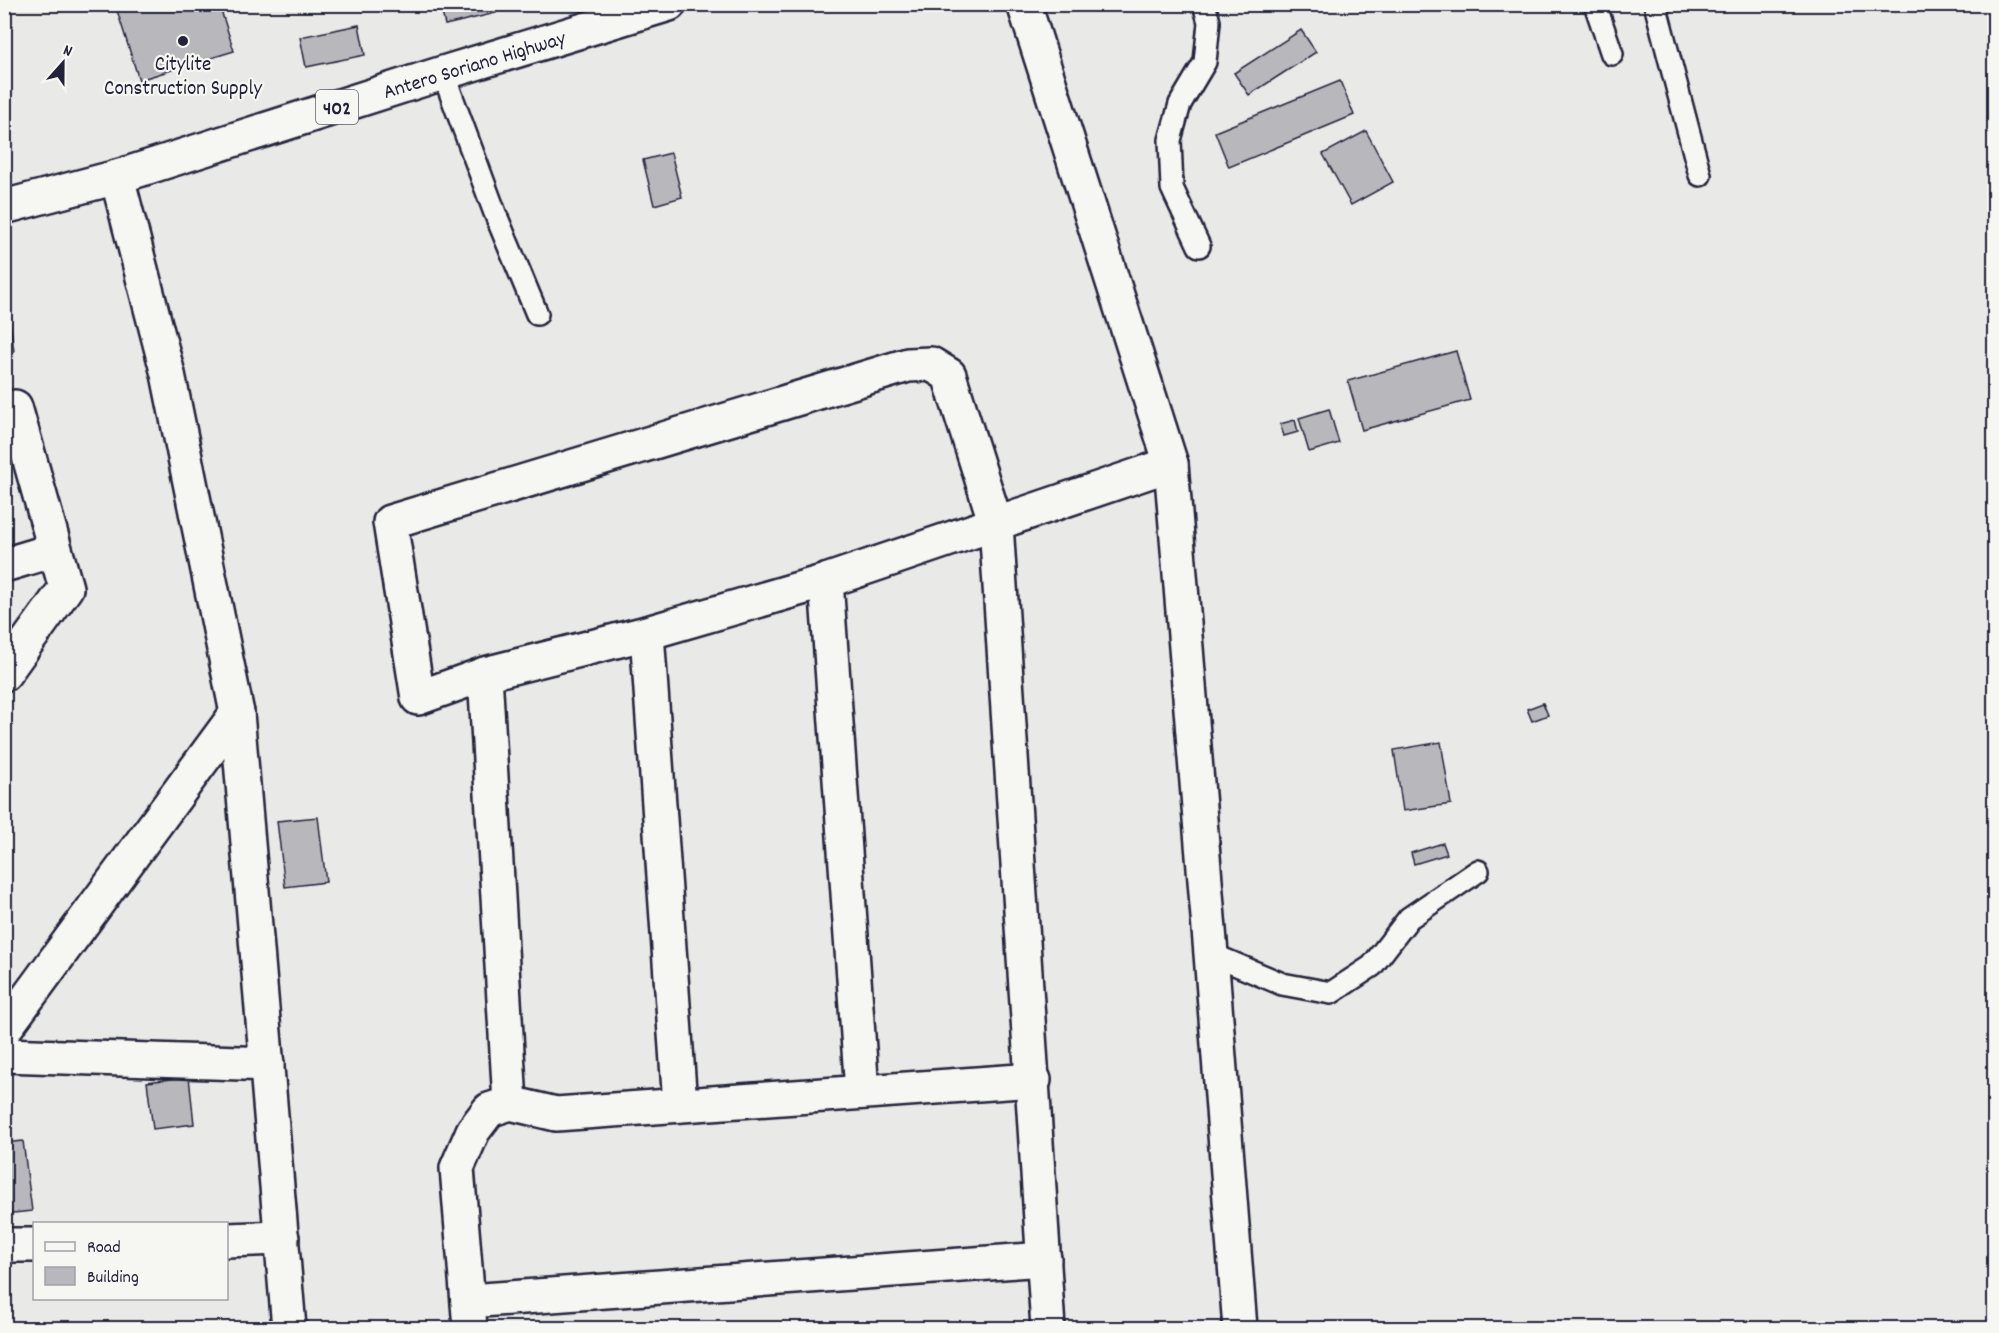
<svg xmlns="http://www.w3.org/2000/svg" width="1999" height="1333" font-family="Dekko,sans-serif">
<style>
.building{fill:#b8b8bc;stroke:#22223b;stroke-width:1.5}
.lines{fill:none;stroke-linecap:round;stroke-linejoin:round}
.lane-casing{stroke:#22223b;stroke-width:26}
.street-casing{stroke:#22223b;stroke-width:38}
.primary-casing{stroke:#22223b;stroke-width:38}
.lane{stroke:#f6f6f2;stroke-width:21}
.street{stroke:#f6f6f2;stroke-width:33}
.primary{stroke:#f6f6f2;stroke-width:33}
.poi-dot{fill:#22223b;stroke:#f6f6f2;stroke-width:2}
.labels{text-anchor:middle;stroke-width:4.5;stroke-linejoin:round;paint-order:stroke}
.shield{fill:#f6f6f2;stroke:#626272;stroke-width:1.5}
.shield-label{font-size:20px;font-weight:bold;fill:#22223b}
.poi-label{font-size:21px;fill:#22223b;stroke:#f6f6f2}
.street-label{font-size:21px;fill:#22223b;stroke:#f6f6f2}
</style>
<rect width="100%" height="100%" fill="#e9e9e7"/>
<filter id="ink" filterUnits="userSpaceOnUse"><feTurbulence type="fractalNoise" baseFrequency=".0167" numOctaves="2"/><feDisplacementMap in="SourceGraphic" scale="12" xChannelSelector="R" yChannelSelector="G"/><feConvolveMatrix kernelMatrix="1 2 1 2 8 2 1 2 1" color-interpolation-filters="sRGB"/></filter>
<g filter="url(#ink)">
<g class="building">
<path d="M115 4H219L234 51 139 80Z"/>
<path d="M440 4H494L496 13 445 25Z"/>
<path d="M359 25 365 55 306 67 300 37Z"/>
<path d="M1301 30 1316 52 1249 95 1234 73Z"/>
<path d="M1340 81 1354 115 1229 167 1215 132Z"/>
<path d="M1366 131 1393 182 1351 205 1323 154Z"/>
<path d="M671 153 682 197 654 205 643 160Z"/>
<path d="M6 287 14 352 4 353V288Z"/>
<path d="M1456 351 1470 400 1362 430 1348 381Z"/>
<path d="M1329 409 1339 443 1309 452 1299 418Z"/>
<path d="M1295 420 1298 432 1284 436 1280 424Z"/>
<path d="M1543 703 1548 715 1532 721 1527 709Z"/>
<path d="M1441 742 1451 804 1403 811 1394 750Z"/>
<path d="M318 817 326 882 285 887 277 821Z"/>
<path d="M1443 843 1447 854 1414 864 1411 853Z"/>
<path d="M189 1077 194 1124 153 1129 147 1082Z"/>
<path d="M23 1141 32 1211 4 1214V1143Z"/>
</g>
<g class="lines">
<defs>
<g id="lane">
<path d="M1595 4 1612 54"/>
<path d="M1655 4 1700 175"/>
<path d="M443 73 495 213 537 314"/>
<path d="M1199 246 1172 188 1170 140 1180 104 1205 62 1209 22 1204 4"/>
<path d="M1211 954 1282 984 1331 993 1372 966 1409 918 1478 871"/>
</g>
<g id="street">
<path d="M1024 4 1171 464 1211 954 1240 1328"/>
<path d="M117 177 168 374 237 713 289 1328"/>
<path d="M4 410 15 407 66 588 4 674"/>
<path d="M4 565 54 550"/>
<path d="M826 581 862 1092"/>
<path d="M647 633 680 1105"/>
<path d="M4 1030 237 713"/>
<path d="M4 1055 267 1064"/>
<path d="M510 1103 556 1114 1034 1080"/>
<path d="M226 1240 282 1238"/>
<path d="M4 1245H34"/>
<path d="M468 1301 1044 1259"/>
<path d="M470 1328 457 1168 473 1131 489 1110 510 1103 485 674"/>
<path d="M1048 1328 996 524 949 375 931 364 908 365 390 522 418 698 485 674 647 633 826 581 1171 464"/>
</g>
<path id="primary" d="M4 207 117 177 443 73 669 4"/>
</defs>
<use href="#lane" class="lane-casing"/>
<use href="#street" class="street-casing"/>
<use href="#primary" class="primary-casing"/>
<use href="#lane" class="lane"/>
<use href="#street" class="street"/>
<use href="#primary" class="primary"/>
</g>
</g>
<circle class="poi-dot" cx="183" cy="41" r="6"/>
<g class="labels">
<rect class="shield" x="316" y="90" width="42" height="34" rx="4.5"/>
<g class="shield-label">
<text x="337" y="114">402</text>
</g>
<g class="poi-label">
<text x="183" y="70">Citylite<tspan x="183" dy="24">Construction Supply</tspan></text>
</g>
<g class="street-label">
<text transform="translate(474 64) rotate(-17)" y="7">Antero Soriano Highway</text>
</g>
</g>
<rect width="1999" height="1333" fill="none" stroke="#f6f6f2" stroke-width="24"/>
<rect x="12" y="12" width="1975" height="1309" fill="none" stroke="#22223b" stroke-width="2" filter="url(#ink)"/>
<rect x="33" y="1222" width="195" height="78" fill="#f6f6f2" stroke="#a1a1a9" stroke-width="1.5"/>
<rect x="45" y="1242" width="30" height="9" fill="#f6f6f2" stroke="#a1a1a9" stroke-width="1.5"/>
<text x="87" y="1252" font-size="18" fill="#22223b">Road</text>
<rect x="45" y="1267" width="30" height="18" fill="#b8b8bc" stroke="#a1a1a9" stroke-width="1.5"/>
<text x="87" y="1282" font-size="18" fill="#22223b">Building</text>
<g transform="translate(63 63) rotate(21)" stroke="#f6f6f2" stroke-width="4.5" paint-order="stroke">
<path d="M0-4.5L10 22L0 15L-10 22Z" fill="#22223b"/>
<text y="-9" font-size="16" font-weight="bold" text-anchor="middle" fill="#22223b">N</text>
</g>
</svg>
